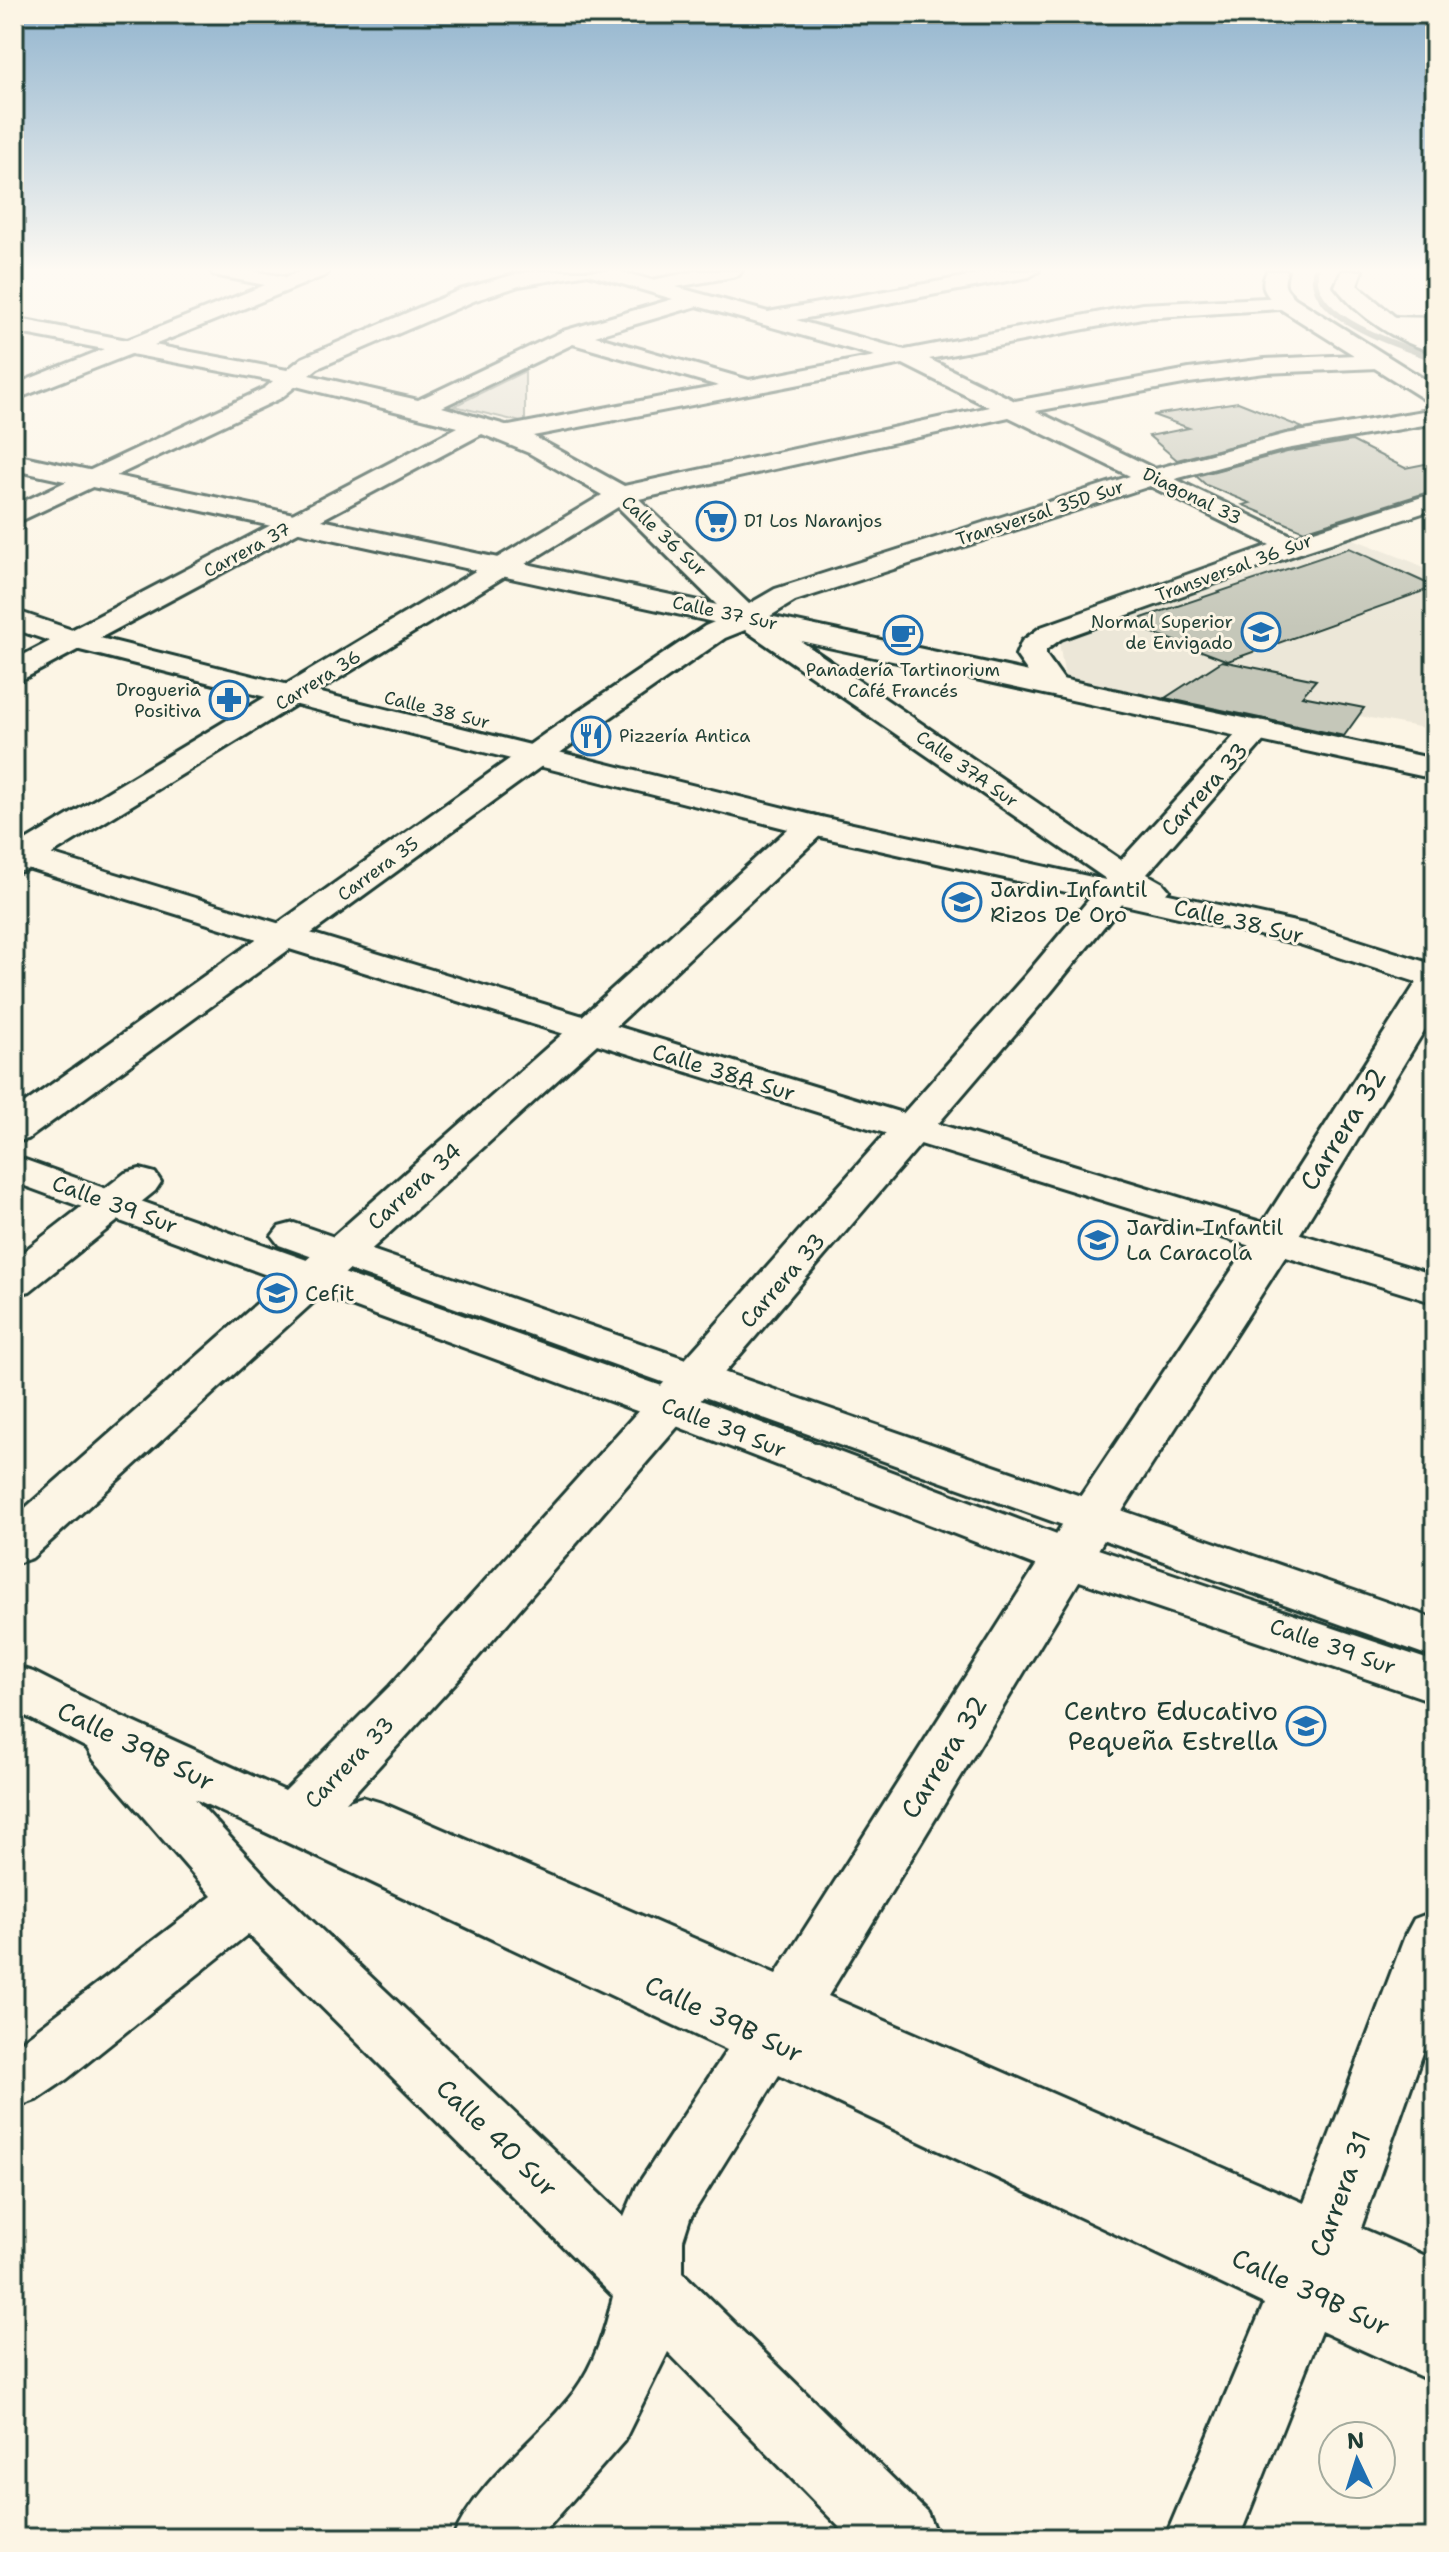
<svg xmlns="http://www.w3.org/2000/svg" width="1449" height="2552" font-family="'Shantell Sans',sans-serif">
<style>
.built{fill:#ece7d8}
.green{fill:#dcdacc;stroke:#7e8c80;stroke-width:2}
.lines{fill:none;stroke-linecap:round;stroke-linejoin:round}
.stream{stroke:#758479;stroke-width:6}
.building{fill:#c5c7b9;stroke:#1f3d34;stroke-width:2}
.street-casing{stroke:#1f3d34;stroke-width:6}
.secondary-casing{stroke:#1f3d34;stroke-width:6}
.street{fill:#fcf5e5;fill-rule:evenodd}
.secondary{fill:#fcf5e5;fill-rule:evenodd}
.labels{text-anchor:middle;stroke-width:6;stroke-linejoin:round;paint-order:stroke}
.far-street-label{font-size:18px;fill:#1f3d34;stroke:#fcf5e5}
.far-poi-label{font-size:18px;fill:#1f3d34;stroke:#fcf5e5;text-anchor:start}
.street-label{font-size:22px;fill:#1f3d34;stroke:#fcf5e5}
.poi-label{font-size:22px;fill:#1f3d34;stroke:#fcf5e5;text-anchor:start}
.near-street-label{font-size:26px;fill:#1f3d34;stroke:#fcf5e5}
.near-poi-label{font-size:26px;fill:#1f3d34;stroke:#fcf5e5;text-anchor:end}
</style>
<rect width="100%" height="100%" fill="#fcf5e5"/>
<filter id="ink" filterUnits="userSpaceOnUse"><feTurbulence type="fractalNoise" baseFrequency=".0125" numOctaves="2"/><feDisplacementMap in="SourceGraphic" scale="16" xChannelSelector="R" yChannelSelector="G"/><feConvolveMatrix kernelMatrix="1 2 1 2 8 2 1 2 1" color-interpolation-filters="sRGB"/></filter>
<g filter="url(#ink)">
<path class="built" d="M1351 538 1415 563 1435 576V730L1354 715 1344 737 1065 679 1059 642Z"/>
<path class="green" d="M525 371V423L454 406Z"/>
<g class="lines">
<path class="stream" d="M1315 271C1308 320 1398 344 1435 359"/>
</g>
<g class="building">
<path d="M1238 402 1303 428 1177 460 1149 436 1189 428 1153 415Z"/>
<path d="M1352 441 1405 468 1435 462V490L1304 531 1243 505 1250 503 1206 485 1196 476 1287 452Z"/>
<path d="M1349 548 1435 587 1228 661 1127 623Z"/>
<path d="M1222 661 1316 680 1302 696 1364 708 1344 736 1165 698Z"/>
</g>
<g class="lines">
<defs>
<g id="street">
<path d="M211 271H252L286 277 302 271H329L326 275 154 345 287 370 302 358 460 290 516 274 539 271H617L652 280 697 271H742L739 275 732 277 676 287 768 312 997 271H1039L1029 277 796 320 905 350 1142 304 1287 297 1298 303 1295 308 1142 318 929 359 1015 401 1189 369 1265 359 1378 354 1386 356 1389 361 1386 366 1378 368 1265 373 1189 383 1036 411 1155 469 1286 434 1435 409V423L1286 449 1175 479 1295 537 1435 493V509L1303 552 1061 639 1046 650V655L1066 683 1062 689 1051 692 1040 689 1016 655 1022 641 1041 627 1270 545 1150 486 795 601 767 618 1121 860 1247 722 1258 720 1269 722 1274 729 1147 874 1163 883 1169 890 1163 897 1151 901 1131 893 1051 992 738 1357 465 1672 346 1802 362 1797 382 1803 776 1974 1074 1506 1252 1240 1416 983 1422 975 1435 972V1013L1296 1240 1110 1530 828 1996 1304 2203 1405 1936 1414 1919 1435 1911V2019L1361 2228 1435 2260V2383L1321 2331 1239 2538H1165L1264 2304 779 2075 690 2218 683 2240V2273L927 2512 938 2538H850L668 2352 624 2441 539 2538H453C478 2479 536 2442 574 2392 595 2363 605 2331 613 2296L248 1934 67 2079 36 2100 14 2108V2047L212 1896 94 1760 87 1748 14 1710V1666L33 1672 120 1716 285 1791 390 1686 706 1336 1025 976 1106 879 745 630 725 638 568 747 28 1139 14 1142V1111L546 733 705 626 728 616 618 507 26 870 14 873V848L602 495 529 453 482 434 25 678 14 681V660L458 427 296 386 281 398 14 524V506L265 388 273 381 131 354 14 400V385L104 349 14 332V318L127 340 265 285 214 275ZM588 274 673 299 563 331 418 400 309 375 318 368 476 300 519 286ZM697 306 875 356 749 380 595 336ZM573 344 719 386 509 426 442 407ZM903 364 989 407 624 486 533 436ZM1009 417 1130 476 775 589 749 604 639 499ZM195 1799 727 2050 637 2186 624 2217 271 1882Z"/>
<path d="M1391 317 1435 318V332L1383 329 1380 324 1383 319Z"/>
<path d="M812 815 824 818 829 825 824 832 596 1045 32 1558 14 1564V1518L568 1029 800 818Z"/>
<path d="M140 1169 155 1173 161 1182 155 1191 30 1291 14 1295V1259L125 1173Z"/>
</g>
<g id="secondary">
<path d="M1267 271H1287C1283 285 1283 287 1295 298L1435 386V403L1427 401 1279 308C1267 295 1258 289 1267 271Z"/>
<path d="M1342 271H1362L1357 285 1394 316 1435 337V352C1398 343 1358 317 1335 286Z"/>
<path d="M14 454 1435 759V779L14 470Z"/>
<path d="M14 610 84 634 812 815 1309 925 1435 965V988L1299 944 812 835 64 646 14 629Z"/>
<path d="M14 843 1435 1275V1303L14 864Z"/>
<path d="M14 1156 687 1395 1086 1545 1435 1662V1702L1050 1571 653 1417 14 1182Z"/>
<path d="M294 1223 1435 1619V1658L279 1245 272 1236 279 1227Z"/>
</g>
</defs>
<use href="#street" class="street-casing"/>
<use href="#secondary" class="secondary-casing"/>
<use href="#street" class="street"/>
<use href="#secondary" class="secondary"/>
</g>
</g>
<linearGradient id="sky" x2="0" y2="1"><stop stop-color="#91b4ce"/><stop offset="0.43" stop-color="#fefaf3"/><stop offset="1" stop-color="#fefaf3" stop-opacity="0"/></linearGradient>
<rect width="1449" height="628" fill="url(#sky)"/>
<defs>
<symbol id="supermarket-ring" viewBox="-11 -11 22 22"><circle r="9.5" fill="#fcf5e5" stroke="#1f6fb2" stroke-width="1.5"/><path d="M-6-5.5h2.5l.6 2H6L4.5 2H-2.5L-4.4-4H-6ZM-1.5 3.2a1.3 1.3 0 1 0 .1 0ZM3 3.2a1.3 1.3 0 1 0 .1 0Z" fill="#1f6fb2"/></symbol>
<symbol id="school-ring" viewBox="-11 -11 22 22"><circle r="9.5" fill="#fcf5e5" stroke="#1f6fb2" stroke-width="1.5"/><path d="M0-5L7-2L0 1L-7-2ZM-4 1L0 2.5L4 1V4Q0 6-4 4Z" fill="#1f6fb2"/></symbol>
<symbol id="cafe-ring" viewBox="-11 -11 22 22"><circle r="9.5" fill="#fcf5e5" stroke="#1f6fb2" stroke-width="1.5"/><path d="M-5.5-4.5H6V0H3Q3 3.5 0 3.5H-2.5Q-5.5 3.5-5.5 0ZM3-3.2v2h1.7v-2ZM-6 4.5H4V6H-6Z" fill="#1f6fb2"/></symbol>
<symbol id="pharmacy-ring" viewBox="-11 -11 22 22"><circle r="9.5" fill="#fcf5e5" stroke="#1f6fb2" stroke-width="1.5"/><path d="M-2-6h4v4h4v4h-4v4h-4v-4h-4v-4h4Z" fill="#1f6fb2"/></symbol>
<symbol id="restaurant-ring" viewBox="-11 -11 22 22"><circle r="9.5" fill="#fcf5e5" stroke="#1f6fb2" stroke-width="1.5"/><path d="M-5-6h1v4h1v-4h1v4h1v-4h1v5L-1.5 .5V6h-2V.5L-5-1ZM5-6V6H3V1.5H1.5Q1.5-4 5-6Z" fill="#1f6fb2"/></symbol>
</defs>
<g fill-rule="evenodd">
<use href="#supermarket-ring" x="694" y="499" width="44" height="44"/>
<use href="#school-ring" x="1239" y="610" width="44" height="44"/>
<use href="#cafe-ring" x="881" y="613" width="44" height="44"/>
<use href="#pharmacy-ring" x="207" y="678" width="44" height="44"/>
<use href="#restaurant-ring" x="569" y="714" width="44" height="44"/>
<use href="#school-ring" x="940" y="880" width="44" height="44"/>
<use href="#school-ring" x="1076" y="1218" width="44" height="44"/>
<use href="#school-ring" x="255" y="1271" width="44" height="44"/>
<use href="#school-ring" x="1284" y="1704" width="44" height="44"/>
</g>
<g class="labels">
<g class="far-street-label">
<text transform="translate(1192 496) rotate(26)" y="6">Diagonal 33</text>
<text transform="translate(1040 513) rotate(-18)" y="6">Transversal 35D Sur</text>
<text transform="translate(664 536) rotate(43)" y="6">Calle 36 Sur</text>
<text transform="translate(247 550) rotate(-28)" y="6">Carrera 37</text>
<text transform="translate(1234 568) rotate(-20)" y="6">Transversal 36 Sur</text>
<text transform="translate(725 613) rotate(12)" y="6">Calle 37 Sur</text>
<text transform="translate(318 680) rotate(-32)" y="6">Carrera 36</text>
<text transform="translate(437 710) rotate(14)" y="6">Calle 38 Sur</text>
<text transform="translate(967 769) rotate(35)" y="6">Calle 37A Sur</text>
<text transform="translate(378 869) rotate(-36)" y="6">Carrera 35</text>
</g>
<g class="far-poi-label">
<text x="744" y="527">D1 Los Naranjos</text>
<text x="1233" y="628" text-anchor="end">Normal Superior<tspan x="1233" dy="21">de Envigado</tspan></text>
<text x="903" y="676" text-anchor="middle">Panadería Tartinorium<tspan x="903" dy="21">Café Francés</tspan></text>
<text x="201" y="696" text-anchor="end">Drogueria<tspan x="201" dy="21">Positiva</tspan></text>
<text x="619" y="742">Pizzería Antica</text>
</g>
<g class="street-label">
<text transform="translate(1204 789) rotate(-48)" y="8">Carrera 33</text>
<text transform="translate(1239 921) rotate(13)" y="8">Calle 38 Sur</text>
<text transform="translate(724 1072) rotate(17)" y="8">Calle 38A Sur</text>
<text transform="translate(414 1186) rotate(-42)" y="8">Carrera 34</text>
<text transform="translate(115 1204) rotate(20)" y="8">Calle 39 Sur</text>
<text transform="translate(782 1280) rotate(-49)" y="8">Carrera 33</text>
<text transform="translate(724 1427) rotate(21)" y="8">Calle 39 Sur</text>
<text transform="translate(1333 1646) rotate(19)" y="8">Calle 39 Sur</text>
<text transform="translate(349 1762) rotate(-46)" y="8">Carrera 33</text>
</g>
<g class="poi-label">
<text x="990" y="897">Jardin Infantil<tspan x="990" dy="25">Rizos De Oro</tspan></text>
<text x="1126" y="1235">Jardin Infantil<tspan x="1126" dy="25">La Caracola</tspan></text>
<text x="305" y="1301">Cefit</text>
</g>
<g class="near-street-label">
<text transform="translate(1343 1129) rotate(-58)" y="9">Carrera 32</text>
<text transform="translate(136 1746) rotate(26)" y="9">Calle 39B Sur</text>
<text transform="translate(944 1757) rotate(-58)" y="9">Carrera 32</text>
<text transform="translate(724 2019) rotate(25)" y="9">Calle 39B Sur</text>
<text transform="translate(497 2138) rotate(44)" y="9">Calle 40 Sur</text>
<text transform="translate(1340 2194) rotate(-70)" y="9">Carrera 31</text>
<text transform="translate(1311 2292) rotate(25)" y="9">Calle 39B Sur</text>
</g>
<g class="near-poi-label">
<text x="1278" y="1720">Centro Educativo<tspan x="1278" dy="30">Pequeña Estrella</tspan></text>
</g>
</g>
<rect width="1449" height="2552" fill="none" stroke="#fcf5e5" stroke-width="48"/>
<rect x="24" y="24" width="1401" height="2504" fill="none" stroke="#1f3d34" stroke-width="3" filter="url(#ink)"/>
<g transform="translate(1357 2460) rotate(356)"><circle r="38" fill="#fcf5e5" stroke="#a4ab9e" stroke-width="2"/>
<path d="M0-6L14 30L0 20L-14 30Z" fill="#1f6fb2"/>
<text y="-12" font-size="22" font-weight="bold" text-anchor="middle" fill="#1f3d34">N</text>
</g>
</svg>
